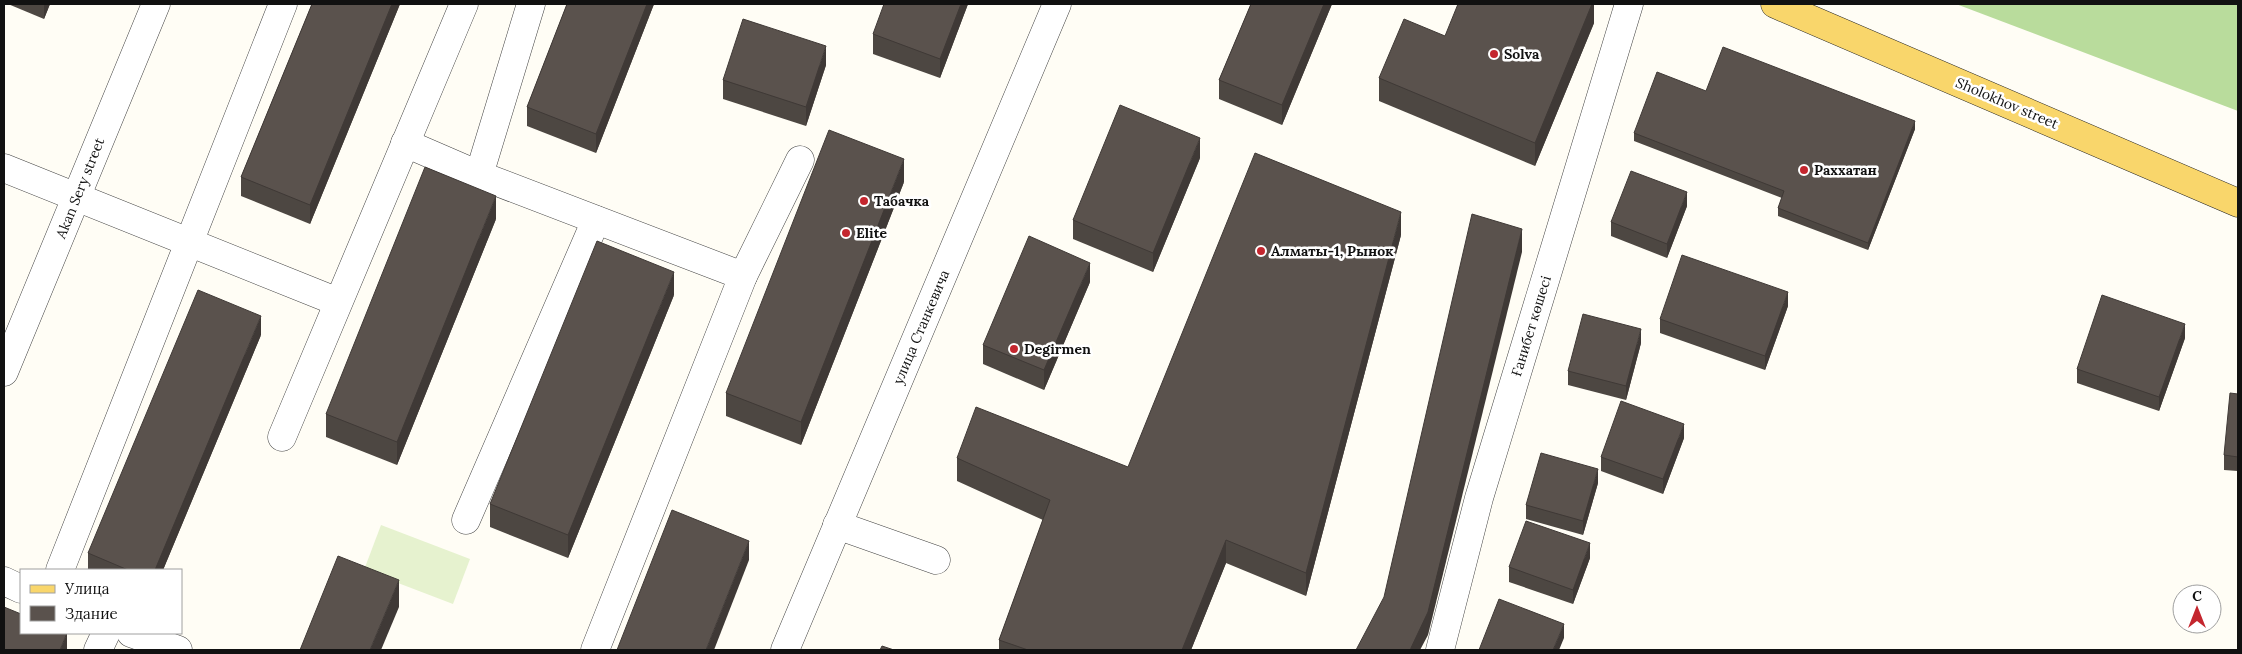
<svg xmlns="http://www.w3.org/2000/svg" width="2242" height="654" font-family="Lora,serif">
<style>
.forest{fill:#b9dc9c}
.pitch{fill:#e6f2cf}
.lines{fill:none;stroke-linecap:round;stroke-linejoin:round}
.minor-casing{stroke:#444;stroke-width:29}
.major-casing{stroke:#222;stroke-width:29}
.minor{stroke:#fff;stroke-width:28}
.major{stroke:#f9d66b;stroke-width:28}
.wall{fill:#4d4742}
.shaded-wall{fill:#3f3936}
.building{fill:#5a524d;stroke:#3f3936}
.poi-dot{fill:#c4262e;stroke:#fff;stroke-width:2}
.labels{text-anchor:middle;stroke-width:5;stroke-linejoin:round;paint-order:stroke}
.poi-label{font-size:14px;font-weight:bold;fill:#111;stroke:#fff;text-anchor:start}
.street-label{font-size:14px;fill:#111;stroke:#fff}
</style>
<rect width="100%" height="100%" fill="#fffdf5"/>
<path class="forest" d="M1956 4H2238V111Z"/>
<path class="pitch" d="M381 525 470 559 453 604 364 570Z"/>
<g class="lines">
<defs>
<g id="minor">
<path d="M405 143 479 175 743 276"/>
<path d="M4 168 338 302"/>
<path d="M479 175 531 4"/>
<path d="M4 372 156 4"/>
<path d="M282 437 464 4"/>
<path d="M466 520 596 220"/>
<path d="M837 525 936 560"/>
<path d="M60 570 283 4"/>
<path d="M4 581 21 589"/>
<path d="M131 633 178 650"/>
<path d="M98 650 106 633"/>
<path d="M595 650 743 276 800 160"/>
<path d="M785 650 1057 4"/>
<path d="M1440 650 1479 498 1629 4"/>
</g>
<path id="major" d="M1775 4 2238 203"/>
</defs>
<use href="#minor" class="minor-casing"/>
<use href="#major" class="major-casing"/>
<use href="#minor" class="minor"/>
<use href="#major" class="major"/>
</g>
<g class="wall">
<path d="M8 4H50L44 19Z"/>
<path d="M312 4H400L310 224 241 196V177Z"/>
<path d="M567 4H654L596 153 527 126V107Z"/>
<path d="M968 4 940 78 873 54V34Z"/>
<path d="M1251 4H1332L1282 125 1219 99V80Z"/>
<path d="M1594 4V23L1535 166 1379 101V78L1445 36Z"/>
<path d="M826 65 806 126 723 99V80Z"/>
<path d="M1706 91 1915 129 1868 250 1778 216V208L1782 198 1634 141V133Z"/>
<path d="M1200 158 1153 272 1073 239V220Z"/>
<path d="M904 182 801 445 726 416V393Z"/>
<path d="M1687 206 1667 258 1611 236V222Z"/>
<path d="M496 219 397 465 326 437V414Z"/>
<path d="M1401 235 1306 596 1226 563 1191 650H999V640L1043 520 957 481V458L1128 467Z"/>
<path d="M1090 282 1044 390 983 364V345Z"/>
<path d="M674 295 568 558 490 527V504Z"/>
<path d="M1788 306 1765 370 1660 333V319Z"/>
<path d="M261 335 163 570H88V553Z"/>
<path d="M2185 338 2159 411 2077 383V369Z"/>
<path d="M1641 343 1626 400 1568 385V371Z"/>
<path d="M2238 394V471L2224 470V455Z"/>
<path d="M1684 438 1663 494 1601 471V457Z"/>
<path d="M1598 483 1583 535 1526 519V505Z"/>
<path d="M1590 558 1573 604 1509 582V567Z"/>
</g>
<g class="shaded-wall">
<path d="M44 4H50L44 19Z"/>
<path d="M392 4H400L310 224V205Z"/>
<path d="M647 4H654L596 153V134Z"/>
<path d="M961 4H968L940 78V59Z"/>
<path d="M1324 4H1332L1282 125V105Z"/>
<path d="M1592 4H1594V23L1535 166V143Z"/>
<path d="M826 46V65L806 126V107Z"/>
<path d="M1915 121V129L1868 250V243Z"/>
<path d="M1200 138V158L1153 272V253Z"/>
<path d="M904 159V182L801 445V422Z"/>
<path d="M1687 192V206L1667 258V244Z"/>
<path d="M496 196V219L397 465V442Z"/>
<path d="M1401 212V235L1306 596V573Z"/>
<path d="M1522 229V252L1428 635 1420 650H1410Z"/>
<path d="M1090 263V282L1044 390V370Z"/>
<path d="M674 272V295L568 558V535Z"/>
<path d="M1788 292V306L1765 370V356Z"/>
<path d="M261 316V335L163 570H155Z"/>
<path d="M2185 324V338L2159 411V397Z"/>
<path d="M1641 329V343L1626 400V386Z"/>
<path d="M1684 424V438L1663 494V479Z"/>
<path d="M1598 469V483L1583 535V521Z"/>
<path d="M1226 540V563L1191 650H1182Z"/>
<path d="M749 541V560L714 650H706Z"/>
<path d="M1590 543V558L1573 604V590Z"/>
<path d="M399 580V607L381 650H370Z"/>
<path d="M1564 624V638L1559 650H1553Z"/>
<path d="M67 633V650H60Z"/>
</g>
<g class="building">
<path d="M312 4H392L310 205 241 177Z"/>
<path d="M567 4H647L596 134 527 107Z"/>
<path d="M884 4H961L940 59 873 34Z"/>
<path d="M1251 4H1324L1282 105 1219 80Z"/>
<path d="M1458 4H1592L1535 143 1379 78 1404 19 1445 36Z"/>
<path d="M743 19 826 46 806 107 723 80Z"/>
<path d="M1723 47 1915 121 1868 243 1778 208 1784 191 1634 133 1657 72 1706 91Z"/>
<path d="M1120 105 1200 138 1153 253 1073 220Z"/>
<path d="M829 130 904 159 801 422 726 393Z"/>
<path d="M1255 153 1401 212 1306 573 1226 540 1182 650H1028L999 640 1050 500 957 458 976 407 1128 467Z"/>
<path d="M425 167 496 196 397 442 326 414Z"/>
<path d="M1631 171 1687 192 1667 244 1611 222Z"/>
<path d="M1472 214 1522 229 1428 612 1410 650H1356L1384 597Z"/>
<path d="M1029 236 1090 263 1044 370 983 345Z"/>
<path d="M597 241 674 272 568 535 490 504Z"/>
<path d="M1682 255 1788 292 1765 356 1660 319Z"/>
<path d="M198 290 261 316 155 570H128L88 553Z"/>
<path d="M2102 295 2185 324 2159 397 2077 369Z"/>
<path d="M1583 314 1641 329 1626 386 1568 371Z"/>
<path d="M2230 393 2238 394V457L2224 455Z"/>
<path d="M1621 401 1684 424 1663 479 1601 457Z"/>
<path d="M1541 453 1598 469 1583 521 1526 505Z"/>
<path d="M672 510 749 541 706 650H617Z"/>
<path d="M1526 521 1590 543 1573 590 1509 567Z"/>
<path d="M338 556 399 580 370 650H300Z"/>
<path d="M1499 599 1564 624 1553 650H1479Z"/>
<path d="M4 607 21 614V633H67L60 650H4Z"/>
<path d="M882 646 894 650H880Z"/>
</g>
<g class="poi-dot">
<circle cx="1494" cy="54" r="5"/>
<circle cx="1804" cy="170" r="5"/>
<circle cx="864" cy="201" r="5"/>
<circle cx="846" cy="233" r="5"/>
<circle cx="1261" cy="251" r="5"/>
<circle cx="1014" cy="349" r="5"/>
</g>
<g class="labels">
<g class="poi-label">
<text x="1504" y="59">Solva</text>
<text x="1814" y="175">Раххатан</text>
<text x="874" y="206">Табачка</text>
<text x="856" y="238">Elite</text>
<text x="1271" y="256">Алматы-1, Рынок</text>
<text x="1024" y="354">Degirmen</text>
</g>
<g class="street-label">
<text transform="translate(2007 103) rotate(23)" y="5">Sholokhov street</text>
<text transform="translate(80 188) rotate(-68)" y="5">Akan Sery street</text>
<text transform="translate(1531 326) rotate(-73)" y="5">Ғанибет көшесі</text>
<text transform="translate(921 327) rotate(-67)" y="5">улица Станкевича</text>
</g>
</g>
<rect width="2242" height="654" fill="none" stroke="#111111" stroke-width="10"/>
<rect x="20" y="569" width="162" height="65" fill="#ffffff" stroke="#a0a0a0"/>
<rect x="30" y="585" width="25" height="8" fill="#f9d66b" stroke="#a0a0a0"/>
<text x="65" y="594" font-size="15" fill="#111111">Улица</text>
<rect x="30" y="606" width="25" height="15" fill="#5a524d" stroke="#a0a0a0"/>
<text x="65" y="619" font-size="15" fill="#111111">Здание</text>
<g transform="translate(2197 609)"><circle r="24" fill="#ffffff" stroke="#a0a0a0"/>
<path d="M0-4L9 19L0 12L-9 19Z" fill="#c4262e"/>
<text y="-8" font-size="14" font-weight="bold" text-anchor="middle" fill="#111111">С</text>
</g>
</svg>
